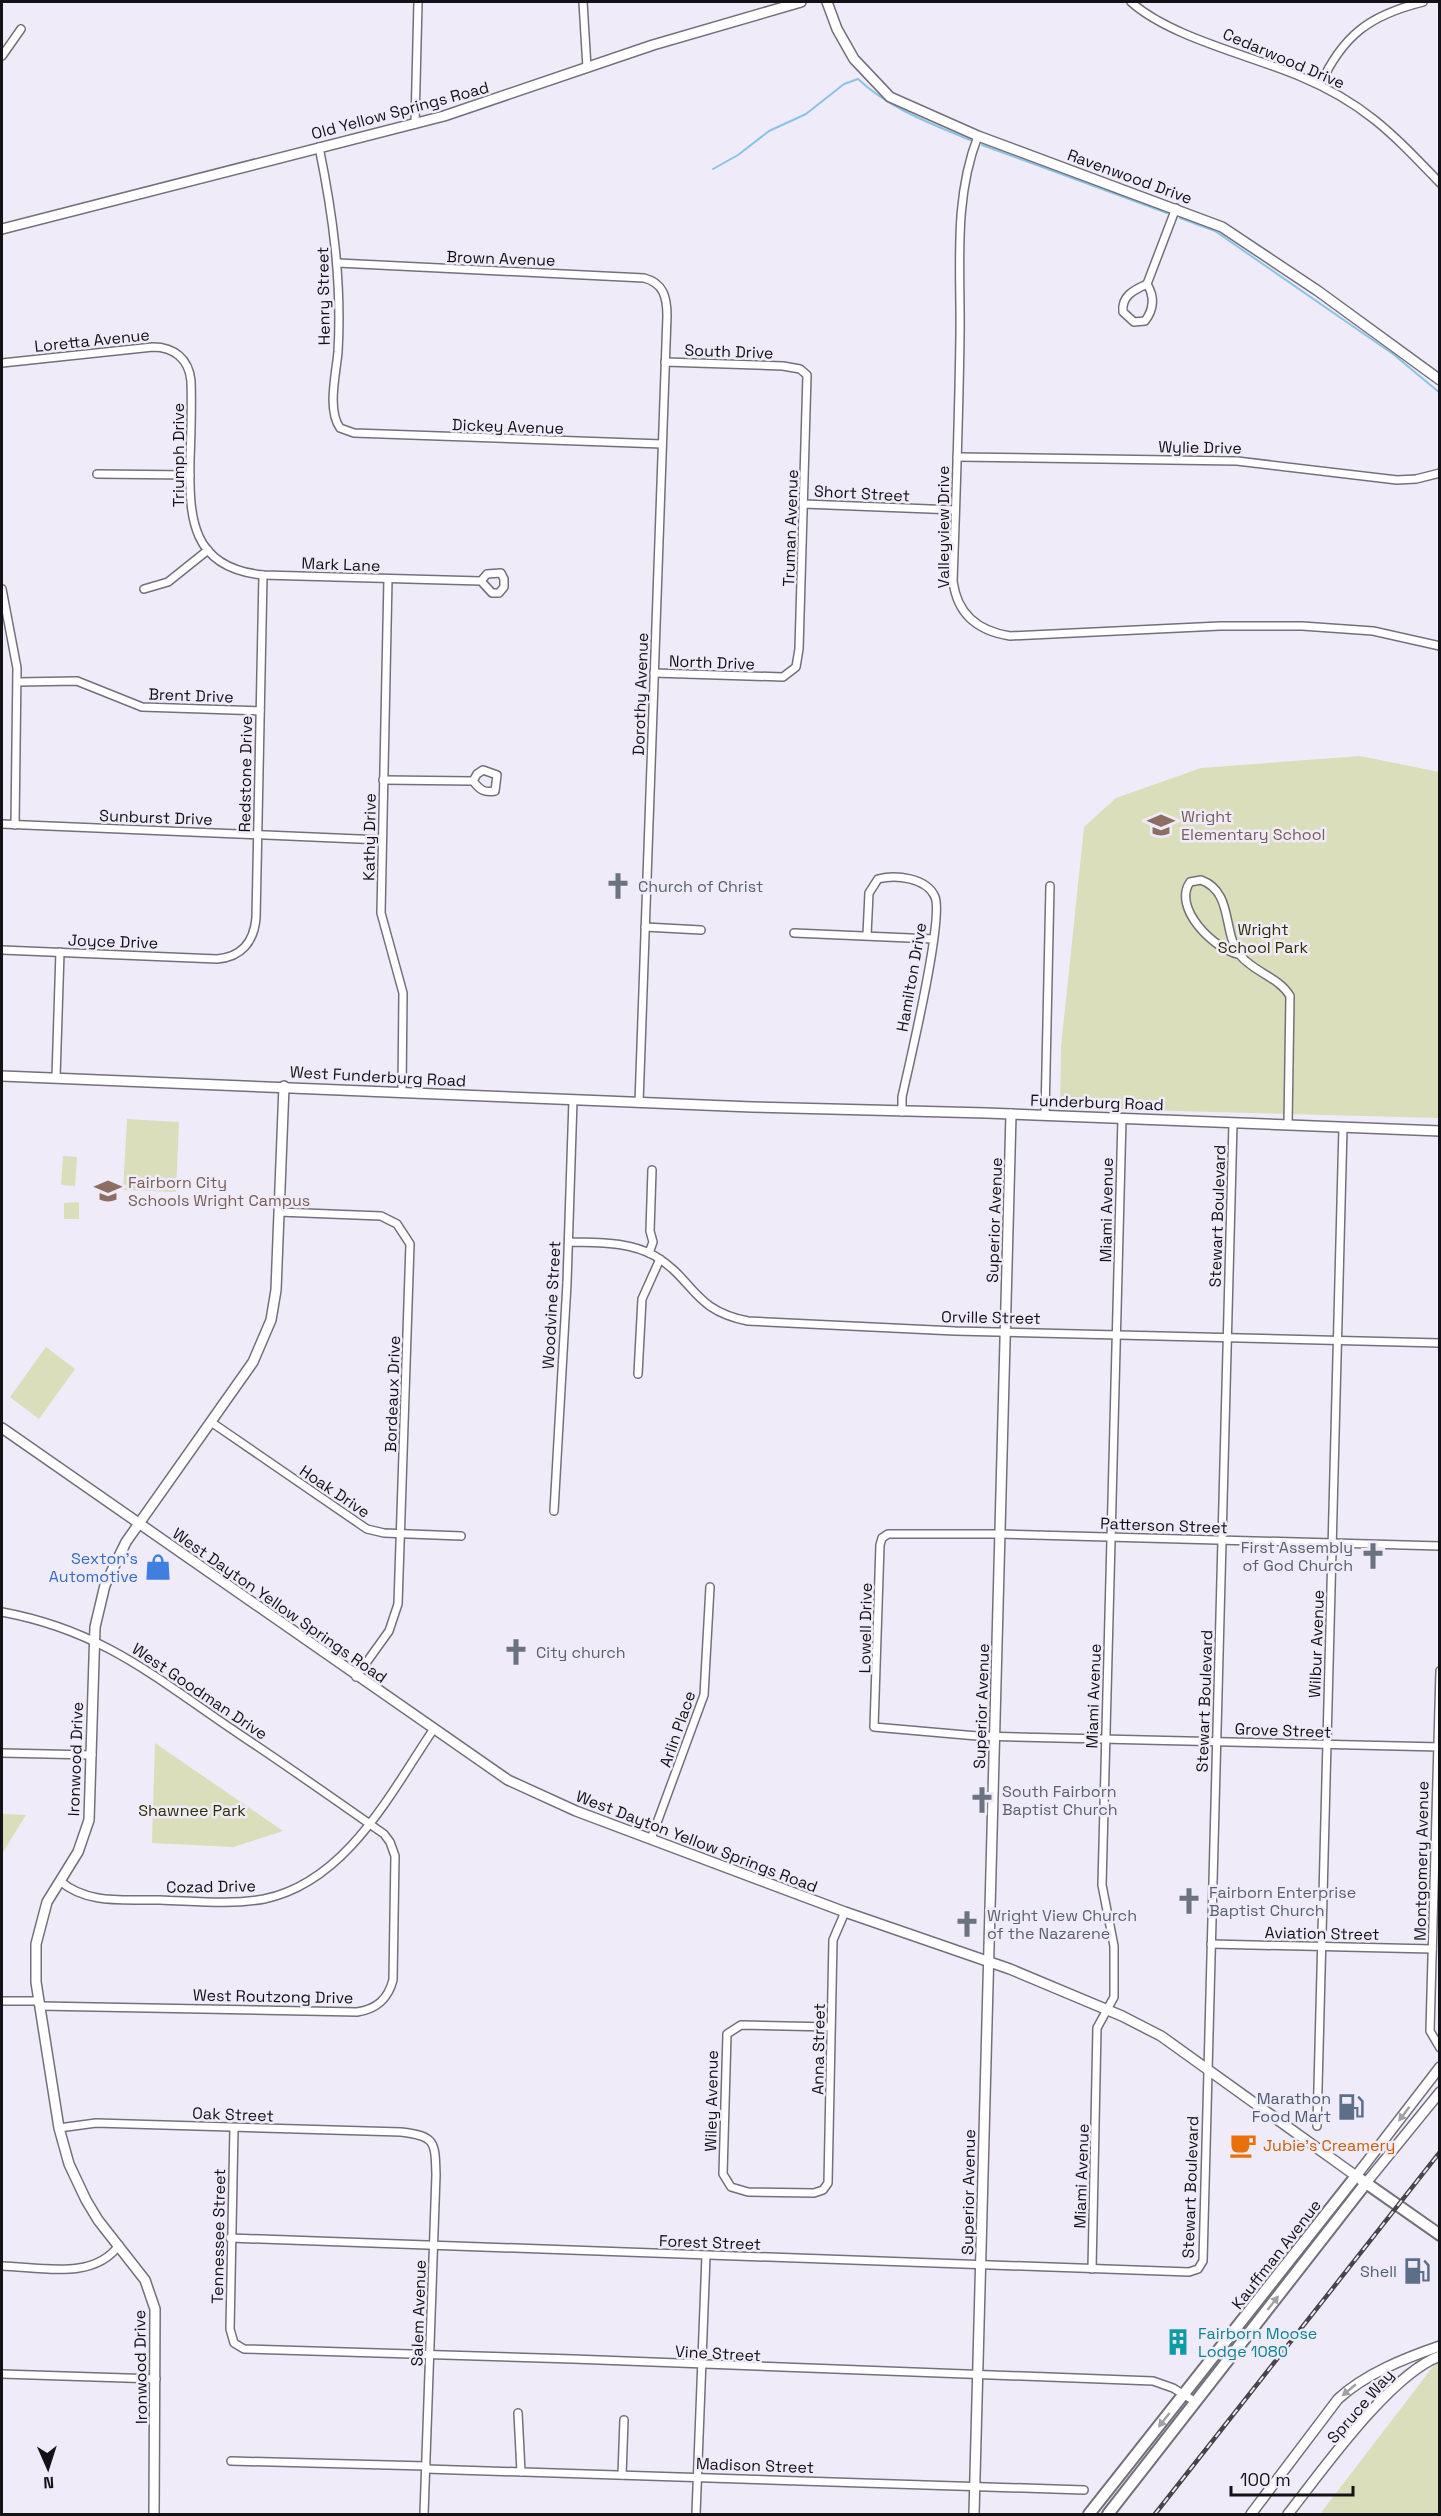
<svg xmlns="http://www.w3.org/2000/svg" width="1441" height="2516" font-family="'Space Grotesk',sans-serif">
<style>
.green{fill:#dbdeba}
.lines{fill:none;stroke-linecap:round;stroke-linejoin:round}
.stream{stroke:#8ac4e4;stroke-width:2}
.street-casing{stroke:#74707b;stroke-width:10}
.secondary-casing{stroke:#74707b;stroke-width:12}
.primary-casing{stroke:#74707b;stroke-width:14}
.street{stroke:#fff;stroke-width:7}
.secondary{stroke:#fff;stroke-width:9}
.primary{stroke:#fff;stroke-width:10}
.rail-casing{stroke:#47444a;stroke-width:4.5}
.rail{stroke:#f0ebf8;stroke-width:2;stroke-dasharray:7;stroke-linecap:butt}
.oneway{fill:#a1a0a2}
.labels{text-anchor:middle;stroke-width:5;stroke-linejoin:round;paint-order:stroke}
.street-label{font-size:16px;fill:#141216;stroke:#f0ebf8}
.education-label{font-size:16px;fill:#785e54;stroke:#f0ebf8;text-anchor:start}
.worship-label{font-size:16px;fill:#5b616d;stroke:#f0ebf8;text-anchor:start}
.park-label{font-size:16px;fill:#2f2f01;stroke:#f0ebf8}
.shop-label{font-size:16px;fill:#366cbe;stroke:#f0ebf8;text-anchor:end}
.service-label{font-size:16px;fill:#4e5e75;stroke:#f0ebf8;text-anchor:end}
.food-label{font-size:16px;fill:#c56008;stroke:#f0ebf8;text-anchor:start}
.culture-label{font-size:16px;fill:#0d838f;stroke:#f0ebf8;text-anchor:start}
</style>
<rect width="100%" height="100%" fill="#f0ebf8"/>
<g class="green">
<path d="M1360 756 1439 772V1118L1060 1108 1061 1047 1084 827 1116 798 1201 768Z"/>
<path d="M127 1119 179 1122 176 1192 123 1190Z"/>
<path d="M63 1156 77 1157 75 1186 61 1185Z"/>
<path d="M79 1202V1219H64V1203Z"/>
<path d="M46 1347 75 1369 39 1419 10 1397Z"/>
<path d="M155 1743 283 1831 233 1847 152 1843Z"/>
<path d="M2 1814 26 1815 2 1854Z"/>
<path d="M1438 2360 1439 2514H1320Z"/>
</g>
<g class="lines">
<g class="stream">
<path d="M982 145 1167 213"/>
<path d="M713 169 738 155 769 131 806 114 844 84 858 79C890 109 930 123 970 140"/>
<path d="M1180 218 1215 231 1393 354 1440 393"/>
</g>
<defs>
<g id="street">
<path d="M583 2 587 68"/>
<path d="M1131 2C1170 37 1249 55 1299 76 1364 103 1392 133 1440 183"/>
<path d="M2 56 21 29"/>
<path d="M1320 85C1343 35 1370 15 1423 2"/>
<path d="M415 124 418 2"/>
<path d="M978 136C953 200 961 267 960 335 959 417 956 499 953 581 957 614 978 631 1010 636L1220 626H1302L1373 631 1440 646"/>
<path d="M319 147C333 215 342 282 338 352 336 374 327 410 340 428L354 433 662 444"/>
<path d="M338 263 644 278C664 283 667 298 667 316L639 1103"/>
<path d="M1147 284C1155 297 1154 309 1145 321L1134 322 1123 312C1121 296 1134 290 1147 284Z"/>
<path d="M1147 284 1176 208"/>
<path d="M2 363 153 347C174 347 189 359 191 381 192 407 191 433 190 460 189 518 191 568 263 575L481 581 492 593H499L504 587V579L501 573 487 574 481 581"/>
<path d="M957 457 1237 461 1397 480 1416 479 1440 473"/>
<path d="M97 474 190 475"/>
<path d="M804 504 955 510"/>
<path d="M388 579 381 913 403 993 402 1092"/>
<path d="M2 589 17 668 15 825"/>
<path d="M144 589 168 582 208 550"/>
<path d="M654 673 783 677 796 667 799 649 807 375 800 369 783 366 665 362"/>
<path d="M18 682 77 681 142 707 260 711"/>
<path d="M383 780 473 781C480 790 484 793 495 791L497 775 483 770 477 774 473 781"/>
<path d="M2 824 382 840"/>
<path d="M645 927 701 930"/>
<path d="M794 933 933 939"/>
<path d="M867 935 869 893 878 879C896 874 927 878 935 897 944 919 909 1065 902 1097V1112"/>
<path d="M2 950 217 959C242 957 254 941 256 918L263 575"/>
<path d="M1238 954C1214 949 1172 908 1190 882L1201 880C1234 892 1222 933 1240 955 1253 972 1279 977 1290 996L1288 1125"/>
<path d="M56 1077 60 952"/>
<path d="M1045 1115 1050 886"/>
<path d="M279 1212 381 1216 397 1224 410 1244 398 1604 389 1631 356 1677"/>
<path d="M569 1242C598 1243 628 1241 655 1256 695 1280 692 1310 748 1321L955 1331 1440 1343"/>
<path d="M649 1253 653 1242 650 1231 652 1170"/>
<path d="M638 1374 642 1299 660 1259"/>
<path d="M211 1422 367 1529 384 1533 461 1536"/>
<path d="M554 1511 567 1283 573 1100"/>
<path d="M1440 1546 1000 1534H888L882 1538 880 1545 874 1727 977 1736 1440 1747"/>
<path d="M2 1612C105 1631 158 1680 242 1736 290 1768 337 1801 384 1834L390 1842 395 1856 393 1980C388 1999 377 2009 357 2012L40 2006"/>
<path d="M1440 1671 1430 2031 1440 2048"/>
<path d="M2 1753 92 1755"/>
<path d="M651 1839 704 1695 710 1587"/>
<path d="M60 1881C88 1905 125 1899 160 1900 194 1901 231 1905 264 1899 346 1882 390 1794 433 1730"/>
<path d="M1211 1944 1432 1949"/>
<path d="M2 2001H39"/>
<path d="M831 2027 741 2025 727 2034 723 2174 731 2187 748 2192 814 2193 823 2190 828 2183 833 1940 845 1912"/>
<path d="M1317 2126 1343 1127"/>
<path d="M59 2128 96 2123 401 2132C436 2136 435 2142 436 2175L424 2514"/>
<path d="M234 2128 230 2329 234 2343 244 2349 573 2359 1153 2381 1173 2388 1196 2402"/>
<path d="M230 2238 1189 2272 1198 2269 1203 2261 1233 1123"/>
<path d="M2 2266C39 2267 94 2281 119 2245"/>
<path d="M1092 2269 1097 2028 1114 1997V1946L1102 1885 1122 1118"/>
<path d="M2 2374 156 2379"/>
<path d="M518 2413 521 2472"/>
<path d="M231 2461 426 2466"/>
<path d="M426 2469 1084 2490"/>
<path d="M622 2475 624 2420"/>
<path d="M696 2514 706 2256"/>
</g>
<g id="secondary">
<path d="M827 2 837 29 854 59 890 97 978 136 1222 227 1318 291 1440 380"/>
<path d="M2 229 444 116 653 45 801 2"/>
<path d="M2 1076 752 1107 986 1113 1440 1131"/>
<path d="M2 1428 508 1780 576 1811 845 1912 1010 1969 1122 2016 1161 2036 1356 2176 1440 2067"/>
<path d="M1366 2183 1440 2092"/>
<path d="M154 2514 155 2309 145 2280 98 2220 86 2200 69 2164 59 2128 36 1982V1944L47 1902 78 1852 89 1820 95 1627 105 1585 126 1542 253 1362 271 1320 276 1290 284 1086"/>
<path d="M974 2514 1011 1114"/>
<path d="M1251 2514 1338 2399C1365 2374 1405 2358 1440 2346"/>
<path d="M1288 2514C1322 2471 1390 2374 1440 2356"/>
</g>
<g id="primary">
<path d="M1089 2514 1356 2176 1440 2235"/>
<path d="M1108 2514 1366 2183"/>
</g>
</defs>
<use href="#street" class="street-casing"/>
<use href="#secondary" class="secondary-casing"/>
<use href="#primary" class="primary-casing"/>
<use href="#street" class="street"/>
<use href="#secondary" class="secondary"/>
<use href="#primary" class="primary"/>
<defs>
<path id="rail" d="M1155 2514 1440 2152"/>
</defs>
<use href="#rail" class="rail-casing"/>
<use href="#rail" class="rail"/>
</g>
<defs><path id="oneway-solid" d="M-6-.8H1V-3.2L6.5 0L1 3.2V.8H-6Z" transform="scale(1.5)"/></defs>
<g class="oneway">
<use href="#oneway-solid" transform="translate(1404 2114) rotate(127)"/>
<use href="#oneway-solid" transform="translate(1273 2303) rotate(-52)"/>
<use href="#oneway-solid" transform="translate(1349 2390) rotate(140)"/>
<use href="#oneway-solid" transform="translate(1164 2420) rotate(128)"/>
</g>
<defs>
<symbol id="school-bare" viewBox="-9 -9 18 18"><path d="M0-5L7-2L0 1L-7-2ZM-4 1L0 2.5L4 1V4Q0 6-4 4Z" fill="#8d6e63" stroke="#f0ebf8" stroke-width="2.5" paint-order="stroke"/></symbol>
<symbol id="church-bare" viewBox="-9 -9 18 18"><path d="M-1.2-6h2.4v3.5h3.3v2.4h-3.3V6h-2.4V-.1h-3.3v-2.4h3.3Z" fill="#6b7280" stroke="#f0ebf8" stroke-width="2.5" paint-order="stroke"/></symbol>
<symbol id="shop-bare" viewBox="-9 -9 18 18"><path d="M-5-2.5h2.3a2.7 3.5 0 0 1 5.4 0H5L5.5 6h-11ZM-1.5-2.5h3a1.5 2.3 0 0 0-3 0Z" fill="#3f7fe0" stroke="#f0ebf8" stroke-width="2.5" paint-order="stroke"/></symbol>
<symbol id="fuel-bare" viewBox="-9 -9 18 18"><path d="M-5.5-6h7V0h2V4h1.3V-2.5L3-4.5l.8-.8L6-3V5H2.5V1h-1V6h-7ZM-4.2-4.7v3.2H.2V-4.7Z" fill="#5c6f8a" stroke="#f0ebf8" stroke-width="2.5" paint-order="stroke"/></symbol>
<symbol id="cafe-bare" viewBox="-9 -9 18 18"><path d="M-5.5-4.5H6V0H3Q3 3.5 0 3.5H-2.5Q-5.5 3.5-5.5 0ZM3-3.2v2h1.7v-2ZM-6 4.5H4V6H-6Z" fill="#e8710a" stroke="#f0ebf8" stroke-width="2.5" paint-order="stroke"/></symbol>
<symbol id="building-bare" viewBox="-9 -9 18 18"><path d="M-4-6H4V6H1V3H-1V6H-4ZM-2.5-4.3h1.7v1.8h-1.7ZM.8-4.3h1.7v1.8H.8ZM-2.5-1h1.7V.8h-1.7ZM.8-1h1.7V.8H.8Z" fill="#0f9aa8" stroke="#f0ebf8" stroke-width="2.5" paint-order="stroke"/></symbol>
</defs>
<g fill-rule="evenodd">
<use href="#school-bare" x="1142" y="806" width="38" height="38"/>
<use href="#church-bare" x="599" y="867" width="38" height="38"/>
<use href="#school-bare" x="89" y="1172" width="38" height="38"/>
<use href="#church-bare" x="1354" y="1537" width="38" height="38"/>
<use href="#shop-bare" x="139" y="1548" width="38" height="38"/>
<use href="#church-bare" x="497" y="1633" width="38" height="38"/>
<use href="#church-bare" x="963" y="1781" width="38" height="38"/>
<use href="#church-bare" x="1170" y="1882" width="38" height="38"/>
<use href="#church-bare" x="948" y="1905" width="38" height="38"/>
<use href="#fuel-bare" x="1332" y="2088" width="38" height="38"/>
<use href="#cafe-bare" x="1224" y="2126" width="38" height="38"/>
<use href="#fuel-bare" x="1398" y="2252" width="38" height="38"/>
<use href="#building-bare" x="1159" y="2323" width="38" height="38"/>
</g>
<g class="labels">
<g class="street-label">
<text transform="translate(1284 58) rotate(23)" y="6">Cedarwood Drive</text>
<text transform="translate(400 110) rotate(-15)" y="6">Old Yellow Springs Road</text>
<text transform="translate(1130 176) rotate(20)" y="6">Ravenwood Drive</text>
<text transform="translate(501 258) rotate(2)" y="6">Brown Avenue</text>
<text transform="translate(323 296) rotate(-91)" y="6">Henry Street</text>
<text transform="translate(92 340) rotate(-6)" y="6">Loretta Avenue</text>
<text transform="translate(729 351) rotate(2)" y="6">South Drive</text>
<text transform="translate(508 426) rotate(2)" y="6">Dickey Avenue</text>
<text transform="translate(1200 447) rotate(1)" y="6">Wylie Drive</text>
<text transform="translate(178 455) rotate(-90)" y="6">Triumph Drive</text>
<text transform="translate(862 493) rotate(3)" y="6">Short Street</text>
<text transform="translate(943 527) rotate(-90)" y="6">Valleyview Drive</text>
<text transform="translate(790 528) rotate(-88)" y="6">Truman Avenue</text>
<text transform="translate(341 564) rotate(2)" y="6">Mark Lane</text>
<text transform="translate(712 662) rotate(2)" y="6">North Drive</text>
<text transform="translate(640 694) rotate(-88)" y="6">Dorothy Avenue</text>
<text transform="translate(191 695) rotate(2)" y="6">Brent Drive</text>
<text transform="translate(245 774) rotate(-89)" y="6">Redstone Drive</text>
<text transform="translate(156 817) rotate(2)" y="6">Sunburst Drive</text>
<text transform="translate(369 837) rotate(-89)" y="6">Kathy Drive</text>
<text transform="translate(113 941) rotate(2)" y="6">Joyce Drive</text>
<text transform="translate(911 977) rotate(-80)" y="6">Hamilton Drive</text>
<text transform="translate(378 1076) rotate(3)" y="6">West Funderburg Road</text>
<text transform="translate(1097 1102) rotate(2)" y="6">Funderburg Road</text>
<text transform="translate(1106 1210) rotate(-89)" y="6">Miami Avenue</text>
<text transform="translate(1217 1216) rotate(-88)" y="6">Stewart Boulevard</text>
<text transform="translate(994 1220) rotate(-88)" y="6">Superior Avenue</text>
<text transform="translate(551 1305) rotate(-87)" y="6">Woodvine Street</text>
<text transform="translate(991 1317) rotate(1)" y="6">Orville Street</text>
<text transform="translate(392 1394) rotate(-88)" y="6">Bordeaux Drive</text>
<text transform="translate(335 1491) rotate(34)" y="6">Hoak Drive</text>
<text transform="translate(1164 1525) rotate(2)" y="6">Patterson Street</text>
<text transform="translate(280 1605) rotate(35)" y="6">West Dayton Yellow Springs Road</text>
<text transform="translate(865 1628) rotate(-89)" y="6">Lowell Drive</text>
<text transform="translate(1316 1644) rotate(-88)" y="6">Wilbur Avenue</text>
<text transform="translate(200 1691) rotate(34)" y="6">West Goodman Drive</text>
<text transform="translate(1093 1696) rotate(-88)" y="6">Miami Avenue</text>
<text transform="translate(1204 1701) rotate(-88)" y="6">Stewart Boulevard</text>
<text transform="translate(981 1706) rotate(-88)" y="6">Superior Avenue</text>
<text transform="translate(677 1729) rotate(-71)" y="6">Arlin Place</text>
<text transform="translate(1283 1730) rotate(2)" y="6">Grove Street</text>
<text transform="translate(75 1759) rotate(-88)" y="6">Ironwood Drive</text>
<text transform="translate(697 1841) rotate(21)" y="6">West Dayton Yellow Springs Road</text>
<text transform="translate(1421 1861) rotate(-89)" y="6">Montgomery Avenue</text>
<text transform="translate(211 1886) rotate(-1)" y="6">Cozad Drive</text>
<text transform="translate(1322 1933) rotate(1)" y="6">Aviation Street</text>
<text transform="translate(273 1996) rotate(1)" y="6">West Routzong Drive</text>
<text transform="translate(818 2049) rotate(-89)" y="6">Anna Street</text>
<text transform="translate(711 2101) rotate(-89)" y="6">Wiley Avenue</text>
<text transform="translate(233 2114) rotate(2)" y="6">Oak Street</text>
<text transform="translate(1081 2176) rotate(-88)" y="6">Miami Avenue</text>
<text transform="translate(1190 2187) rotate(-88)" y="6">Stewart Boulevard</text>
<text transform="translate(968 2192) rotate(-89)" y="6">Superior Avenue</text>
<text transform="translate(218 2236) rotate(-89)" y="6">Tennessee Street</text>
<text transform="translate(710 2242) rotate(2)" y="6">Forest Street</text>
<text transform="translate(1276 2254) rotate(-52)" y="6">Kauffman Avenue</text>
<text transform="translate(418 2313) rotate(-88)" y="6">Salem Avenue</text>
<text transform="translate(718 2353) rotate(3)" y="6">Vine Street</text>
<text transform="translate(140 2367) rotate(-91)" y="6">Ironwood Drive</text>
<text transform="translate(1360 2406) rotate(-49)" y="6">Spruce Way</text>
<text transform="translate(755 2465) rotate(2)" y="6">Madison Street</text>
</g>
<g class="education-label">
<text x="1181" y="822">Wright<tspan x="1181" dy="18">Elementary School</tspan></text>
<text x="128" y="1188">Fairborn City<tspan x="128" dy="18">Schools Wright Campus</tspan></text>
</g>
<g class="worship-label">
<text x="638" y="892">Church of Christ</text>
<text x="1353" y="1553" text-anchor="end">First Assembly<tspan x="1353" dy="18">of God Church</tspan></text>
<text x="536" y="1658">City church</text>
<text x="1002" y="1797">South Fairborn<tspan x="1002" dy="18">Baptist Church</tspan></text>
<text x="1209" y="1898">Fairborn Enterprise<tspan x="1209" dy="18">Baptist Church</tspan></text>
<text x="987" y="1921">Wright View Church<tspan x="987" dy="18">of the Nazarene</tspan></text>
</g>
<g class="park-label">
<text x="1263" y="935">Wright<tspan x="1263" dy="18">School Park</tspan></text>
<text x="192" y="1816">Shawnee Park</text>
</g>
<g class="shop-label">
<text x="138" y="1564">Sexton's<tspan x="138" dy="18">Automotive</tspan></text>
</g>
<g class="service-label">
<text x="1331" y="2104">Marathon<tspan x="1331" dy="18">Food Mart</tspan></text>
<text x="1397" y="2277">Shell</text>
</g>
<g class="food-label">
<text x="1263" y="2151">Jubie’s Creamery</text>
</g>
<g class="culture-label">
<text x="1198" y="2339">Fairborn Moose<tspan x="1198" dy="18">Lodge 1080</tspan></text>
</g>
</g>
<rect width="1441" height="2516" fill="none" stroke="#141216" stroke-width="6"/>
<g transform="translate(48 2468) rotate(177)" stroke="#f0ebf8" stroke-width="4.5" paint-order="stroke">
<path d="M0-4.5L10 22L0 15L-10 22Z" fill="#141216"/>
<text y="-9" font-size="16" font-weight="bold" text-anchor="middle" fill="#141216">N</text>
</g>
<path d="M1231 2486v9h122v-9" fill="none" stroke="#141216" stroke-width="3"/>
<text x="1240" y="2486" font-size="18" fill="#141216" stroke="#f0ebf8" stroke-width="4.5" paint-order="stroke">100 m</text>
</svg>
